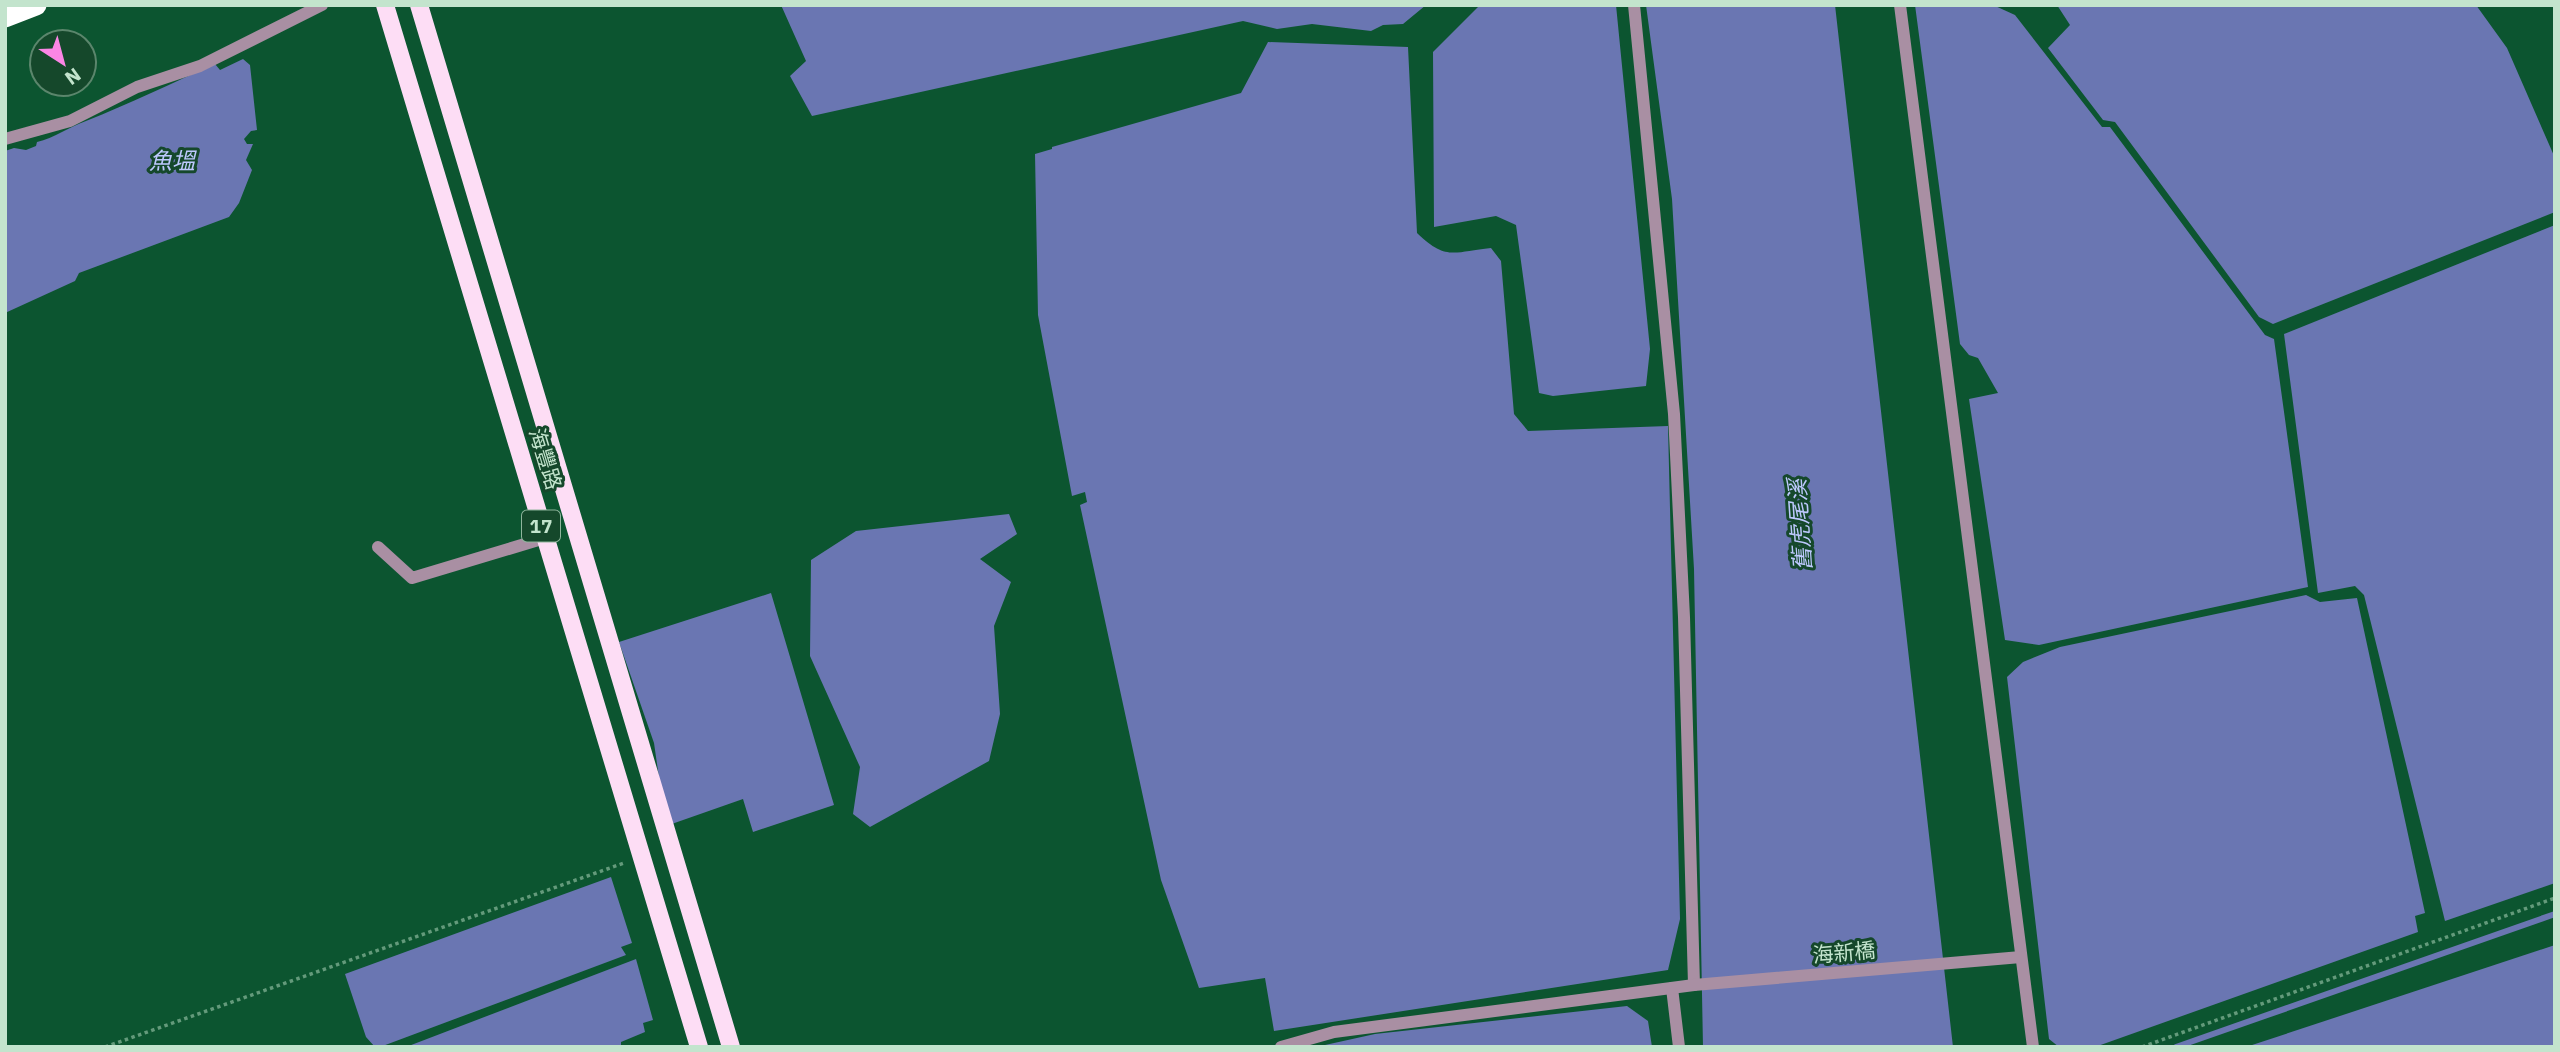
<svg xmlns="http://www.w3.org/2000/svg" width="2560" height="1052" font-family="'IBM Plex Sans','Noto Sans TC',sans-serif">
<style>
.water{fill:#6a76b2}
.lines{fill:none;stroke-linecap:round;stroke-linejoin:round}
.stream{stroke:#6a76b2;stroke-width:6}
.path{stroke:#649a7b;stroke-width:3.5;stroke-dasharray:3.5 3.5;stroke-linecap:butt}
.minor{stroke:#a98fa3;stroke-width:12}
.major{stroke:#fdddf5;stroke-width:18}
.highway{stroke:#fff;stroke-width:21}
.labels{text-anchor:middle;stroke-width:6;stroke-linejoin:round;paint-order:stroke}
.shield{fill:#15482b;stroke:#8fb59c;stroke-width:2}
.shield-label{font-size:19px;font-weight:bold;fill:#c3e4cd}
.street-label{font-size:21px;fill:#c3e4cd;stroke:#15482b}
.water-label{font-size:23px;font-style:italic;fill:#bdc8fd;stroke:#15482b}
</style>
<rect width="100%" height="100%" fill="#0c5530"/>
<g class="water">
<path d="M781 5H1426L1403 24 1383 25 1371 31 1312 24 1277 29 1243 21 812 116 790 76 806 61Z"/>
<path d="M1480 5H1616L1650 349 1646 386 1553 396 1539 393 1516 225 1496 216 1434 227 1433 52Z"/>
<path d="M1646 5H1835L1953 1047H1703L1694 569 1672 199Z"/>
<path d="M1915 5H1993L2015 15 2102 127H2110L2265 335 2274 339 2308 587 2039 645 2005 640 1969 399 1998 393 1978 358 1969 355 1960 344Z"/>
<path d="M2057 5H2476L2507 48 2555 158V212L2273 324 2259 317 2115 122 2103 120 2048 48 2070 25Z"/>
<path d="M1268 42 1408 47 1417 233C1446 261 1453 252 1491 248L1501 261 1514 414 1528 431 1668 426 1680 919 1668 970 1274 1031 1265 978 1199 988 1161 880 1080 505 1087 502 1085 492 1072 496 1038 315 1035 154 1052 149V147L1241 93Z"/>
<path d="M243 59 250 65 257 130 251 131 244 139 247 144H253L246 160 252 170 239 203 229 217 79 273 75 281 5 313V151L14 148 26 150 36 146 37 142C54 138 69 127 86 121 129 104 172 83 215 64L220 70Z"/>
<path d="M2555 225V883L2445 921 2364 595 2355 586 2318 593 2284 334Z"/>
<path d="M1009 514 1017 534 980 559 1011 582 994 626 1000 714 989 761 870 827 853 814 860 767 810 656 811 560 856 531Z"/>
<path d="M771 593 834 805 753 832 743 799 666 826 654 743 619 642Z"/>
<path d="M2306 595 2320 602 2357 598 2425 913 2415 916 2418 932 2095 1047H2059L2049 1039 2007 677 2023 662 2060 647Z"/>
<path d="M611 877 632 943 621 947 626 955 380 1047H375L366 1037 345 974Z"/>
<path d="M2555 945V1047H2246Z"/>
<path d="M636 959 653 1020 643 1023 645 1032 621 1042V1047H406Z"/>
<path d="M1627 1006 1648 1021 1652 1047H1316L1375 1034Z"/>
</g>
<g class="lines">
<path class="stream" d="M2176 1047 2555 914"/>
<g class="path">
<path d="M105 1047 624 863"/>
<path d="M2142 1047 2555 898"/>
</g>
<g class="minor">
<path d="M1634 5 1674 414 1684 617 1694 985"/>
<path d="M1900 5 2033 1047"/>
<path d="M5 139 70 121 137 87 200 66 322 5"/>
<path d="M378 547 412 578 545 538"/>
<path d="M1672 988 1679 1047"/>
<path d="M1281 1047 1334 1032 1694 985 2021 957"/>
</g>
<g class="major">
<path d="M385 5 699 1047"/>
<path d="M419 5 731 1047"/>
</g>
<path class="highway" d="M5 17 36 5"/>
</g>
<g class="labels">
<rect class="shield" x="522" y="510.5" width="38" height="31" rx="5"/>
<g class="shield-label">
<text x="541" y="533">17</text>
</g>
<g class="street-label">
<text transform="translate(545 459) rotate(73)" y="7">海豐路</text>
<text transform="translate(1844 953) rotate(-5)" y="7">海新橋</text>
</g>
<g class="water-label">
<text x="172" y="169">魚塭</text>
<text transform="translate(1800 525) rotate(-94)" y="8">舊虎尾溪</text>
</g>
</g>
<rect width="2560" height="1052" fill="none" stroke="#c3e4cd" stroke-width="14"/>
<g transform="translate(63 63) rotate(144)"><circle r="33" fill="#15482b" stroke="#5b866c" stroke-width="2"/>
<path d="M0-5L12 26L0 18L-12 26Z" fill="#fb86e5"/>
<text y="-10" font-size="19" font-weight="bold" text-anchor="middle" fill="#c3e4cd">N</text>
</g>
</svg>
